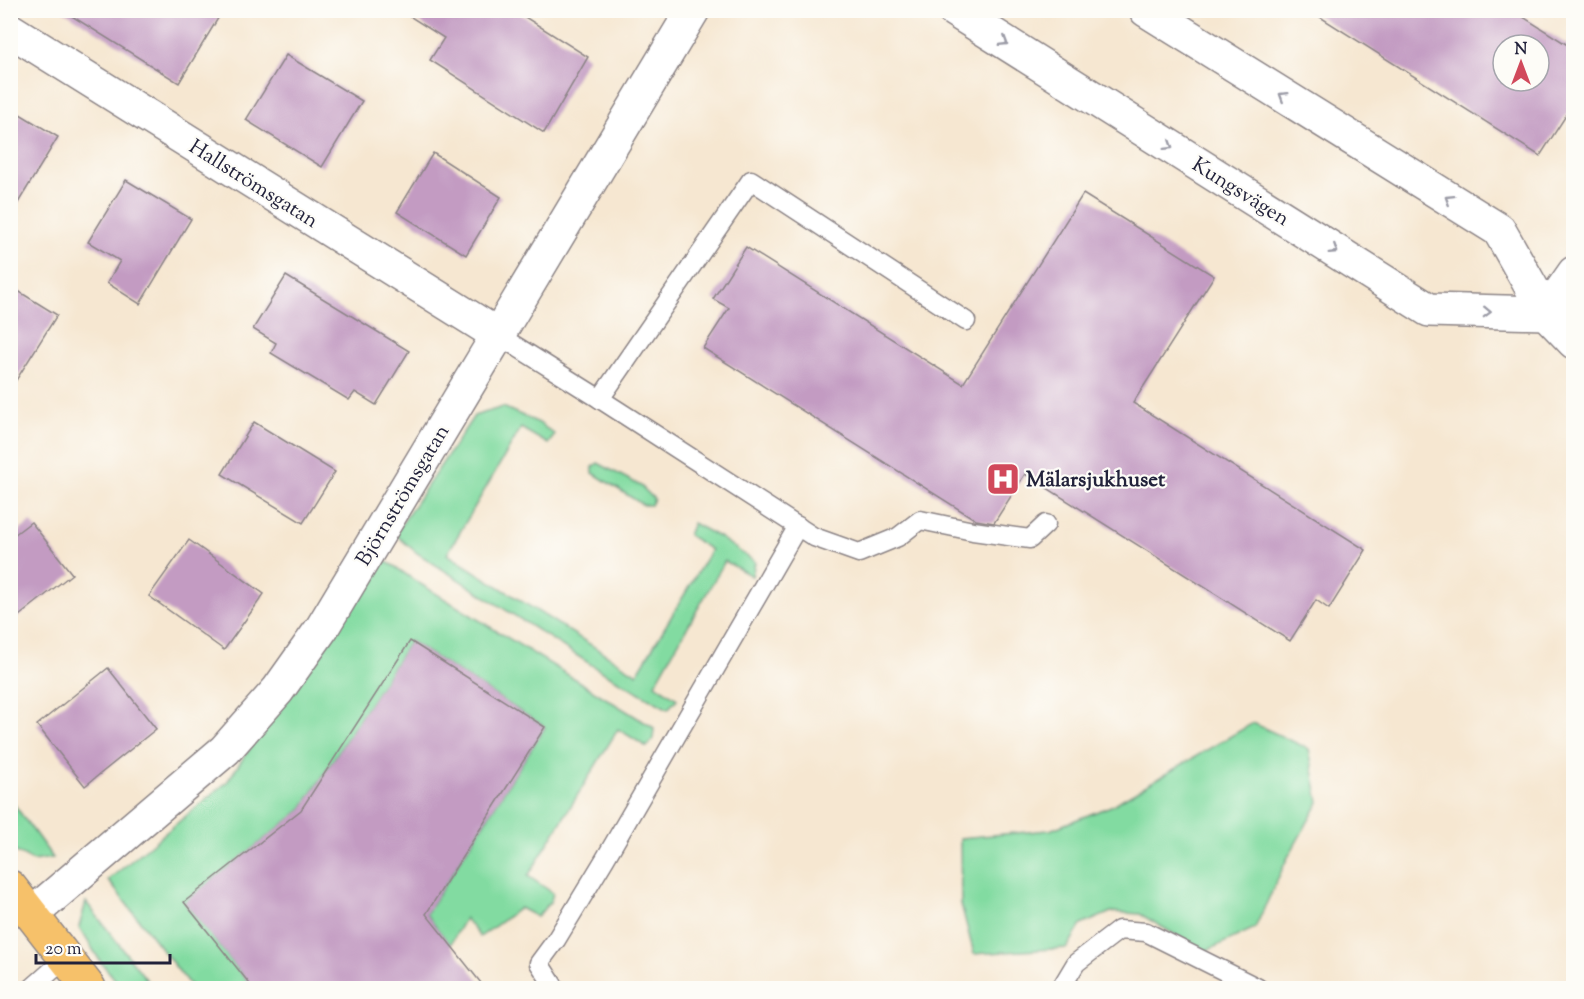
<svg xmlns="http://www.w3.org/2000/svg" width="1584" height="999" font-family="'Sorts Mill Goudy',serif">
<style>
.green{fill:#82dba1;stroke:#527e6e;stroke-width:1.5}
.building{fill:#c39bc2;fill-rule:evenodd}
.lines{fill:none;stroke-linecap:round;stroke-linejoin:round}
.lane-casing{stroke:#8c8486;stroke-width:21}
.street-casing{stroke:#8c8486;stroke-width:36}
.primary-casing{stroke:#8c8486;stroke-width:36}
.lane{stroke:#fff;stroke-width:18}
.street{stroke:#fff;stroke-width:33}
.primary{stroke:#f6c16b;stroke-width:33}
.oneway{stroke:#9c9ca7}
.labels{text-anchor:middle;stroke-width:4.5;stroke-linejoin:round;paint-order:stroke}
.street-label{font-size:21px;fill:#22223b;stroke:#fdfcf7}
.poi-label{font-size:21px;font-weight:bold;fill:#22223b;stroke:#fdfcf7;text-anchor:start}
</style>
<rect width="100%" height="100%" fill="#fdfcf7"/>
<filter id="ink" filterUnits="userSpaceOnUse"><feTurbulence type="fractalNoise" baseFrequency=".0167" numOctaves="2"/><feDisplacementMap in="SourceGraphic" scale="12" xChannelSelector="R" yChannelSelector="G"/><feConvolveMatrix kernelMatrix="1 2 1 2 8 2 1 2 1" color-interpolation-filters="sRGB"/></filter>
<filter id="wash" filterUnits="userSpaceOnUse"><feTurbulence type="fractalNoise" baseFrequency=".008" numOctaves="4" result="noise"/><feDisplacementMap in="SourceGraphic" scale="24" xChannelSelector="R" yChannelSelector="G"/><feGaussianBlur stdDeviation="1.35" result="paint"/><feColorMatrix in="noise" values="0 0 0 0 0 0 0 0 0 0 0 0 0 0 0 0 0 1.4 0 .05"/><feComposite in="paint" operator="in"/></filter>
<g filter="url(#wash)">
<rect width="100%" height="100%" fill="#f6e7d1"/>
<g class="green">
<path d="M503 407 539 423 555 435 548 444 521 428 447 554 637 674 711 550 688 535 693 523 719 537 755 562 752 576 725 561 655 684 677 699 668 709 601 671 417 553 395 534 474 416Z"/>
<path d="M598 463 641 486 654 499 651 505H643L593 473V467Z"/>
<path d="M379 558 394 566 414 580 654 728 653 739 647 747 618 729 528 876 553 893 551 901 537 917 520 908 480 937 465 918 450 945 426 914 545 727 410 641 301 810 185 902 253 988H192L108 880 227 782Z"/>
<path d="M1253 723 1309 749 1319 802 1287 859 1255 928 1204 952 1140 914 1111 912 1081 925 1067 948 974 954 961 904 960 838 1050 830 1111 806Z"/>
<path d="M10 800H11L53 858 33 861 14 851 11 846Z"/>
<path d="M86 902 153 988H122L100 961 79 927Z"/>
</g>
<g id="blocks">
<g class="building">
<path d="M62 10H223L179 83Z"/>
<path d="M400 10H514L588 57 544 133 430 60 444 38Z"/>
<path d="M1309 10H1512L1574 49V103L1540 156ZM1503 45H1539V81H1503Z"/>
<path d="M286 55 362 101 322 167 246 120Z"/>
<path d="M10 108 58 137 10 216Z"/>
<path d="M433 153 501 197 466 255 397 212Z"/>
<path d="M126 180 191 219 140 304 107 283 120 261 88 242Z"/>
<path d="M1083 194 1214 276 1133 403 1366 550 1329 609 1316 600 1290 641 1025 474 994 523 976 520 703 348 729 308 713 299 746 247 963 384Z"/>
<path d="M286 276 409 351 376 405 355 392 349 400 271 353 276 343 253 329Z"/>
<path d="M10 286 57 315 10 390Z"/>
<path d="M254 422 335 472 303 523 222 474Z"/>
<path d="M31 522 72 574 10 623V538Z"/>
<path d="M189 540 264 594 224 650 149 596Z"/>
<path d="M410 641 545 727 426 914 485 988H253L184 902 301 810Z"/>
<path d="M108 668 156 729 85 786 37 725Z"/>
</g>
</g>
</g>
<g filter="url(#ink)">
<use href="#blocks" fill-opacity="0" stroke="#8c8486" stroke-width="1.5"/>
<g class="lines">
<defs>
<g id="lane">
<path d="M498 335 600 399 814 537 859 553 898 537 920 520 973 531 1030 539 1046 524"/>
<path d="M600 399 751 180 966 321"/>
<path d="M32 988 66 958"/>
<path d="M555 988 539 963 556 940 605 859 798 526"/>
<path d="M1061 988 1076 963 1119 930 1146 932 1258 988"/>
</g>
<g id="street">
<path d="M954 10 1429 310 1546 313"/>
<path d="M1146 10 1499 230 1546 313 1574 342"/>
<path d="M10 30 498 335"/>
<path d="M1546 313 1574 273"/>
<path d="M32 914 225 750 278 690 322 628 693 10"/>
</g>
<path id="primary" d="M10 887 89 988"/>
</defs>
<use href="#lane" class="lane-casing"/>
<use href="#street" class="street-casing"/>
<use href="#primary" class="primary-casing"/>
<use href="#lane" class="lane"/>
<use href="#street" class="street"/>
<use href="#primary" class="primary"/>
</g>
<defs><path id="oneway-chevron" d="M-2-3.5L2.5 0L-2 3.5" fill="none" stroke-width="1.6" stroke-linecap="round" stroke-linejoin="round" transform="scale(1.5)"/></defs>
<g class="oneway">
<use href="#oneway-chevron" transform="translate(1004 42) rotate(32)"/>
<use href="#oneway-chevron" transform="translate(1283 96) rotate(-148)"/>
<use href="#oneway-chevron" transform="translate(1169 146) rotate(32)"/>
<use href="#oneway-chevron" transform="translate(1449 199) rotate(-148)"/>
<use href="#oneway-chevron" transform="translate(1334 250) rotate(32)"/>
<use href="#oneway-chevron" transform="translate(1487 312) rotate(2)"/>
</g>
</g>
<defs>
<symbol id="hospital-square" viewBox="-11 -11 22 22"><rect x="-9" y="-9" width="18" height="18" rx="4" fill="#d1495b" stroke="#fdfcf7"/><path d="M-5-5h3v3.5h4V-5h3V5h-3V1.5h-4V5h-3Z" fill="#fff"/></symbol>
</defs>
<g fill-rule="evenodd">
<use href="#hospital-square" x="984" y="460" width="38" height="38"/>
</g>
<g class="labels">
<g class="street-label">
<text transform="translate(254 183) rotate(32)" y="7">Hallströmsgatan</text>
<text transform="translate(1241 191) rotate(32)" y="7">Kungsvägen</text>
<text transform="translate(402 495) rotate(-59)" y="7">Björnströmsgatan</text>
</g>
<g class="poi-label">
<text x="1026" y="486">Mälarsjukhuset</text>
</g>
</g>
<rect width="1584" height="999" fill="none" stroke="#fdfcf7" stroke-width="36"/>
<g transform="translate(1521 63)"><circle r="28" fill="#fdfcf7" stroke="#a5a5ac" stroke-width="1.5"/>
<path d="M0-4.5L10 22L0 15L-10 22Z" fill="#d1495b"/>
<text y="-9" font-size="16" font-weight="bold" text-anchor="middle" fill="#22223b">N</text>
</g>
<path d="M36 954v9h134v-9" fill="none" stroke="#22223b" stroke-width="3"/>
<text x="45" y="954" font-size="18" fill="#22223b" stroke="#fdfcf7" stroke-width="4.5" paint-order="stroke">20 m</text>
</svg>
